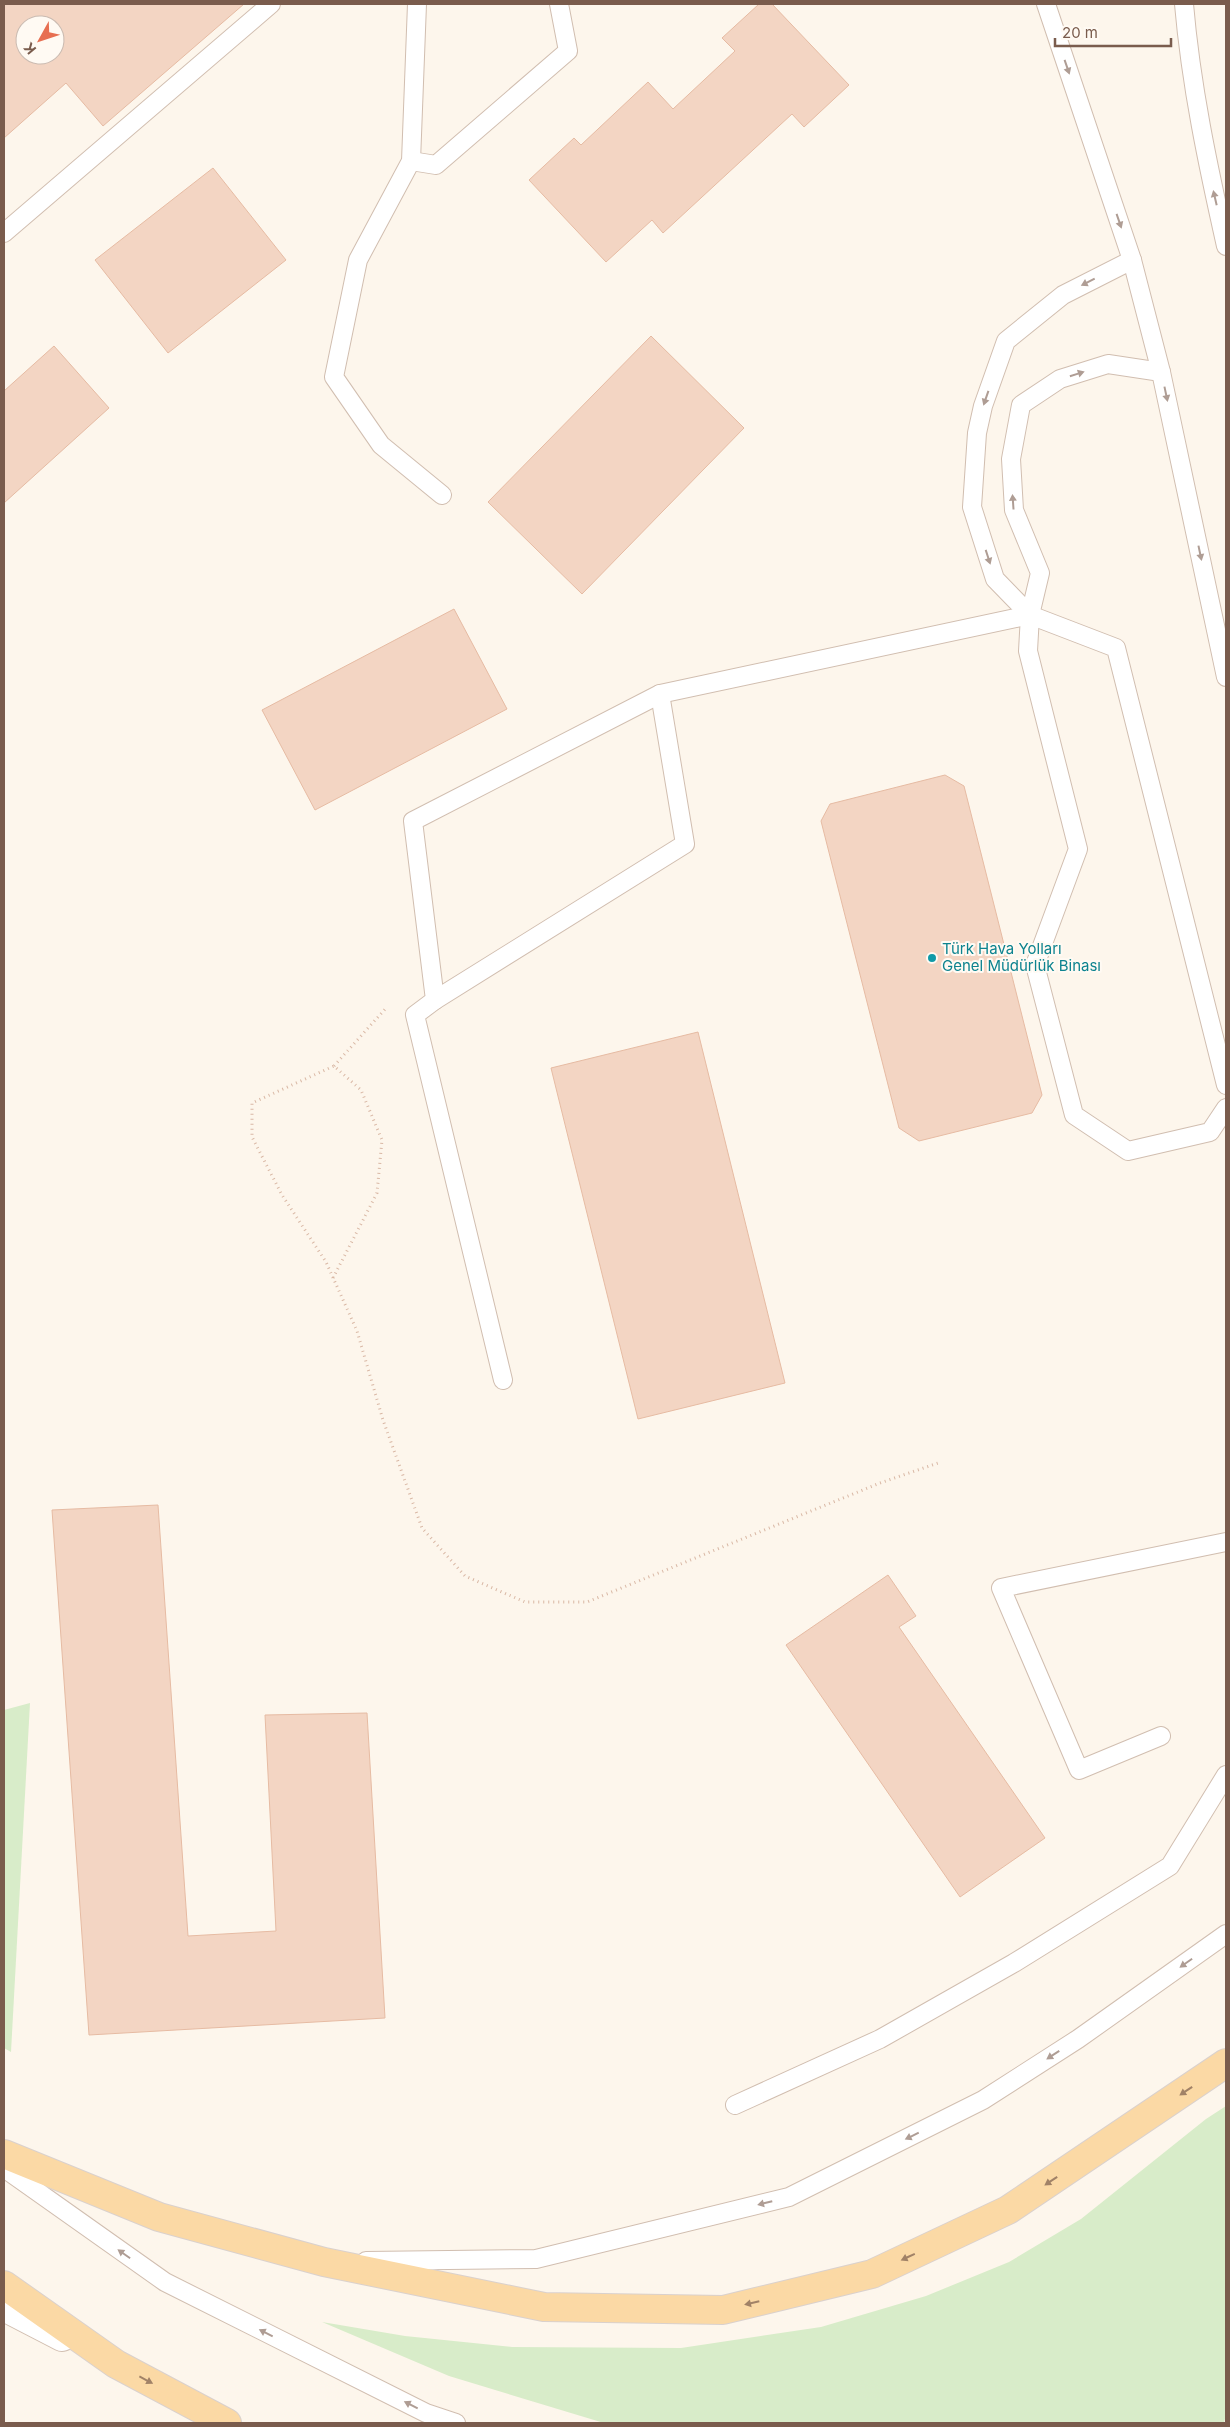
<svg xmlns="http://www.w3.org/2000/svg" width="1230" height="2427" font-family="Inter,sans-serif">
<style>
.green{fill:#d8ecc9}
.building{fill:#f3d5c3;stroke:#e6bba3;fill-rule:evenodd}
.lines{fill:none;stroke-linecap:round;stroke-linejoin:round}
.lane-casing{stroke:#d1beb0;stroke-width:20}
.street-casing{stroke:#d1beb0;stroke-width:30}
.primary-casing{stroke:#dad1cd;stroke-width:30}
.path{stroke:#d9b8a5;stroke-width:3;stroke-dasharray:1 4;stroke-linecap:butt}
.lane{stroke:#fff;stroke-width:18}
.street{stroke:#fff;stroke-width:28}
.primary{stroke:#fbd9a5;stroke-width:28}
.oneway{fill:#af9d94}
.oneway2{fill:#a18267}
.culture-dot{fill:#0f9aa8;stroke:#fffaf3;stroke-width:2}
.labels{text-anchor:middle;stroke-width:4;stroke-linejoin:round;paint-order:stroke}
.culture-label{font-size:15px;fill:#0d838f;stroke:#fffaf3;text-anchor:start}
</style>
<rect width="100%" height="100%" fill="#fdf6ec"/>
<g class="green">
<path d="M30 1703 11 2052 4 2048V1710Z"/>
<path d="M1226 2106V2414L1224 2423H604L449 2376 322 2322 405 2336 512 2347 681 2348 821 2327 926 2296 1009 2262 1081 2219 1206 2119Z"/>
</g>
<g class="building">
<path d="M4 4H244L103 126 66 83 4 138ZM25 25H55V55H25Z"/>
<path d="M759 4H772L849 85 804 127 792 114 663 233 652 220 606 262 529 180 574 138 581 145 648 82 673 109 735 51 722 38Z"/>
<path d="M213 168 286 260 168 353 95 260Z"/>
<path d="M651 336 744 428 582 594 488 502Z"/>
<path d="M54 346 109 408 4 503V391Z"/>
<path d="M454 609 507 709 315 810 262 710Z"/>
<path d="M945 775 964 786 1042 1095 1032 1113 919 1141 899 1128 821 821 830 804Z"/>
<path d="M698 1032 785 1383 638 1419 551 1068Z"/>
<path d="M158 1505 188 1936 276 1931 265 1715 367 1713 385 2018 89 2035 52 1510Z"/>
<path d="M888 1575 916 1616 899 1627 1045 1838 960 1897 786 1645Z"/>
</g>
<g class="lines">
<defs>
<g id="lane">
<path d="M417 4 411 161 358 260 334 377 381 445 442 495"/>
<path d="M1046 4 1132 260 1161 372 1226 677"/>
<path d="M1184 4C1191 86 1208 166 1226 246"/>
<path d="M411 161 436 165 568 51 559 4"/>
<path d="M4 233 271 4"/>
<path d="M1132 260 1063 295 1006 341 983 406 977 433 972 507 995 579 1030 615 1116 648 1226 1085"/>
<path d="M1161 372 1108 364 1060 379 1021 405 1011 459 1014 510 1040 573 1030 615 1028 651 1078 849 1035 965 1074 1115 1128 1151 1210 1132 1226 1108"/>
<path d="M435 1000 685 844 660 694"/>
<path d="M503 1380 415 1015 435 1000 413 821 660 694 1030 615"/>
<path d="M1161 1736 1079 1770 1001 1588 1226 1542"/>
<path d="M735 2105 880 2039 1014 1963 1170 1866 1226 1775"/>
<path d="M4 2168 165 2282 426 2413 456 2423"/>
<path d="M366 2261 536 2259 789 2197 983 2100 1078 2039 1226 1934"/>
</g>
<path id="street" d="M4 2307 62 2337"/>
<g id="primary">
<path d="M4 2154 159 2217 324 2262 544 2307 723 2310 872 2274 1008 2210 1226 2063"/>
<path d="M4 2285 116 2364 227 2423"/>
</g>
</defs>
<use href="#lane" class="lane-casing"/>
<use href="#street" class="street-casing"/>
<use href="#primary" class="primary-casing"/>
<g class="path">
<path d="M334 1066 387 1007"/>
<path d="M333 1278 377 1193 382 1140 361 1090 334 1066 252 1103V1137L282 1195 326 1262 357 1331 383 1420 422 1528 465 1576 525 1602H587L880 1483 941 1462"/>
</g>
<use href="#lane" class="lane"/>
<use href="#street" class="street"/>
<use href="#primary" class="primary"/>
</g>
<defs><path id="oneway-solid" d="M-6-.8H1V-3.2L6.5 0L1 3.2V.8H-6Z" transform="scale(1.25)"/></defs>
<g class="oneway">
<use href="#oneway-solid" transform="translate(1067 67) rotate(71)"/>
<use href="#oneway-solid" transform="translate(1215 198) rotate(-103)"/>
<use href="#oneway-solid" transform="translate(1119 221) rotate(71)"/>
<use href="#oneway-solid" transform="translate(1088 282) rotate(153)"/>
<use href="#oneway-solid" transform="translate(1077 374) rotate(-18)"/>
<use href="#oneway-solid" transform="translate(1166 394) rotate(78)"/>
<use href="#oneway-solid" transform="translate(986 398) rotate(109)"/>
<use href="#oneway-solid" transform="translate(1013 502) rotate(-94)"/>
<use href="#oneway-solid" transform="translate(1200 553) rotate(78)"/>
<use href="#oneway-solid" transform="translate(988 557) rotate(72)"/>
<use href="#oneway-solid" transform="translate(1186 1963) rotate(145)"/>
<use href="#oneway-solid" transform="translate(1053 2055) rotate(147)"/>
<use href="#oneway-solid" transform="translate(912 2136) rotate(154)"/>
<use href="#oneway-solid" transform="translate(765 2203) rotate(166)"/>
<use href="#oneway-solid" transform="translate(124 2254) rotate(-145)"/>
<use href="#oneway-solid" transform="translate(266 2333) rotate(-153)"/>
<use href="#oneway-solid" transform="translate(411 2405) rotate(-153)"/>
</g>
<g class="oneway2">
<use href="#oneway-solid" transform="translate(1186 2091) rotate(146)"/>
<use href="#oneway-solid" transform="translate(1051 2181) rotate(146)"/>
<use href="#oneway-solid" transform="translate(908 2257) rotate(155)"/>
<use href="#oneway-solid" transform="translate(752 2303) rotate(167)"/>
<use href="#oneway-solid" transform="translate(146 2380) rotate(28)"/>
</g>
<circle class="culture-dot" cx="932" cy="958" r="5"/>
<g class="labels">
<g class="culture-label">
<text x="942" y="954">Türk Hava Yolları<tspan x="942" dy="17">Genel Müdürlük Binası</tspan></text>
</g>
</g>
<rect width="1230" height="2427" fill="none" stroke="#7a5c4d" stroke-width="10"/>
<g transform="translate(40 40) rotate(230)"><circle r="24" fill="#fffaf3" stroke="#cabbb1"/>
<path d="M0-4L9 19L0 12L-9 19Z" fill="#e76f51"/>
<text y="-8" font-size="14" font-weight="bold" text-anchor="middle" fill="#7a5c4d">K</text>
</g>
<path d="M1055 38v8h116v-8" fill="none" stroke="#7a5c4d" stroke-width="2.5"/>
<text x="1062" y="38" font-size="15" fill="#7a5c4d" stroke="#fffaf3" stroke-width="4" paint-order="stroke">20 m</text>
</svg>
